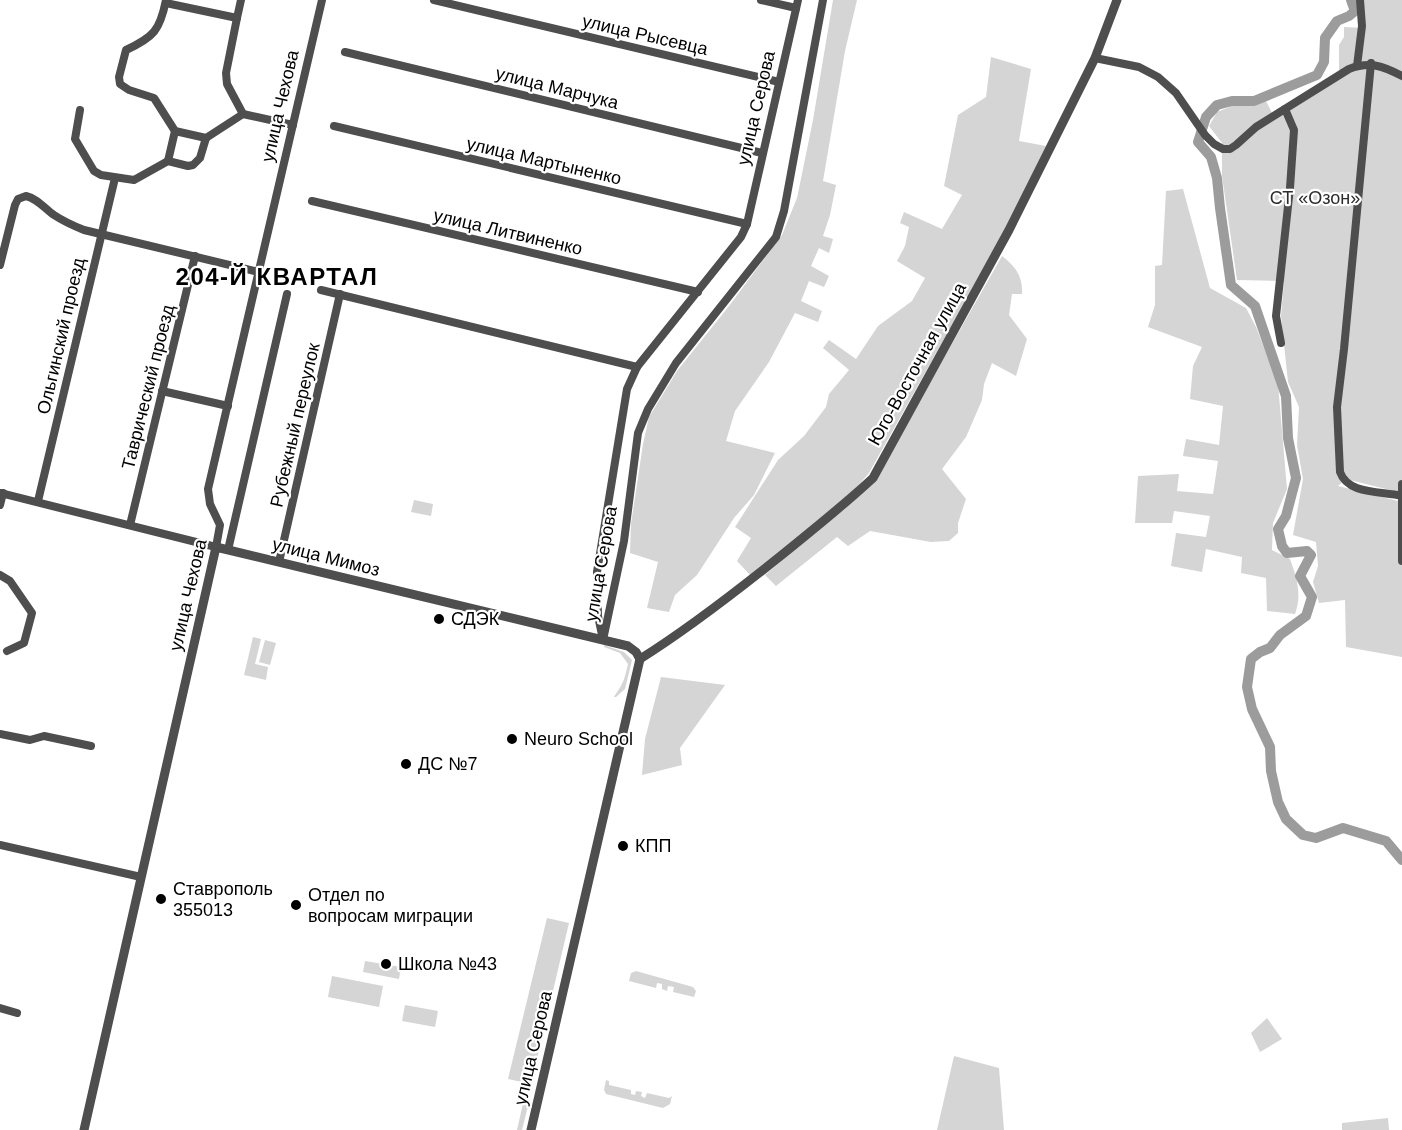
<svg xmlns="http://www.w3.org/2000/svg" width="1402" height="1130" font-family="Arial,sans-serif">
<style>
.green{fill:#d5d5d5}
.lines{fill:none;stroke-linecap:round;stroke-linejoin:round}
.river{stroke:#9c9c9c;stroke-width:10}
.minor{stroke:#4e4e4e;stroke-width:8}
.tertiary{stroke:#4e4e4e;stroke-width:9}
.poi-dot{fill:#000;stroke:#fff;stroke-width:2}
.labels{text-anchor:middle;stroke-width:4.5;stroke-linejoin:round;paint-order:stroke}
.street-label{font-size:18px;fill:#000;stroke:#fff}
.park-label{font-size:18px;fill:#2c2c2c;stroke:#fff}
.poi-label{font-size:18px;fill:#000;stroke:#fff;text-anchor:start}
.district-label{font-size:24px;font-weight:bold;letter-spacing:1.5px;fill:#000;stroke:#fff}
</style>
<rect width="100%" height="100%" fill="#fff"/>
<g class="green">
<path d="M833 0H857L845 51 823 181 836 185 830 215 823 236 833 239 829 253 819 248 811 266 829 276 824 287 809 281 801 301 822 311 818 322 795 313 769 362 735 411 726 441 775 453 754 495 734 518 697 575 675 595 669 612 647 608 658 562 630 553 631 524 643 444 649 417 677 371 729 306 782 235 797 198 813 120Z"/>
<path d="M1362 0H1402V493L1346 479 1338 486 1402 502V657L1346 647 1345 600 1319 603 1313 582 1318 566 1316 542 1293 535 1303 479 1297 445 1299 407 1288 382 1281 316 1284 281 1237 280 1222 176V143L1209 126 1217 112 1232 106 1266 101 1275 119 1339 78V45L1344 37V27L1364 28Z"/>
<path d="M991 57 1031 69 1019 141 1046 146 1005 230 869 473C838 511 789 544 751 576L737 561 751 538 735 527 778 460 804 436 826 407 829 394 849 370 823 348 829 340 856 359 878 326 912 301 925 278 897 261 905 246 909 227 900 223 904 212 942 229 962 195 944 186 958 115 986 97Z"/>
<path d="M1183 189 1210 288 1246 308 1256 327 1278 384 1287 489 1273 523 1272 550 1290 559C1297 578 1302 595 1295 614L1267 611 1266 578 1241 573 1242 557 1206 549 1202 572 1171 566 1176 533 1206 537 1210 516 1174 511 1172 523H1135L1138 476 1179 474 1177 491 1213 494 1218 461 1183 456 1186 439 1219 445 1223 406 1190 399 1193 366 1202 347 1148 327 1155 305V266L1162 265 1166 191Z"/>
<path d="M1002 256C1015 266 1023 276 1022 294H1012L1009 315 1027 339 1016 376 992 363 984 384 982 400 966 437 942 469 966 499 958 523V533L949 541 931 542 870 531 848 546 837 537 776 586 765 575 834 516 844 510 896 442Z"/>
<path d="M414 500 433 504 431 516 411 512Z"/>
<path d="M253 637 261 639 255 664 268 667 266 680 244 675Z"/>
<path d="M265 640 276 643 270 665 259 662Z"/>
<path d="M604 645 624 652 632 660 625 689 616 697H614C624 682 624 681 628 664L620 653 604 647Z"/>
<path d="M661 677 725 685 680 748 682 765 642 775 645 739Z"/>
<path d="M547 918 569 923 531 1084 508 1079Z"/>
<path d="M365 961 401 967 399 979 363 972Z"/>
<path d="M636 971 693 987 696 991 694 997 673 992 674 987 668 986 667 991 662 989V984L657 983 656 988 629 981 631 973Z"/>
<path d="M332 976 383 986 379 1007 328 997Z"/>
<path d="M405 1005 438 1011 435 1027 402 1021Z"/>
<path d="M1267 1018 1282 1039 1260 1052 1251 1033Z"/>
<path d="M954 1056 999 1068 1004 1130H937Z"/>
<path d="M606 1080 609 1081V1085L631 1090V1094L635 1095 636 1091 642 1092 641 1096 645 1098 647 1093 669 1098 672 1096 670 1104 663 1108 606 1094 604 1090Z"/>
<path d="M523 1090 527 1091 530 1098 522 1130H517L524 1099 517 1097 518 1093Z"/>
<path d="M1388 1118 1389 1130H1342V1123Z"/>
</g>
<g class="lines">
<path class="river" d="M1351 0 1355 11 1349 16 1337 21 1325 38 1324 62 1317 75 1254 101H1232L1217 105 1206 117 1198 142 1211 157 1217 178 1220 208 1231 285 1255 306 1286 396 1288 438 1296 478 1286 516 1278 529 1282 546 1287 553 1307 551 1311 555 1300 576 1312 597 1306 616 1280 635 1270 648 1260 652 1251 659 1247 687 1252 709 1270 747 1271 771 1278 802 1286 819 1303 835 1316 838 1343 828 1386 841 1402 860"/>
<g class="minor">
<path d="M166 0C160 30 154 37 126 50L119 77 120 84 129 90 154 98 175 131 206 138"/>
<path d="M434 0 779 82"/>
<path d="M761 0 796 8"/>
<path d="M166 3 237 18 241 0"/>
<path d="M237 18 226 73 227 84 243 114"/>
<path d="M345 52 762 153"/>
<path d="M1095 58 1139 67 1158 77 1176 93 1205 135 1214 144 1223 149H1230L1236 145 1256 127 1349 69C1370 61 1383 66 1402 76"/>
<path d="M1371 63 1344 349 1337 407 1340 472C1348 495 1382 491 1402 496"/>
<path d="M1357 66 1362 26 1360 0"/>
<path d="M80 110 75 139 94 171 101 175 134 180 168 161 188 166 193 165 200 158 206 138 243 114 293 125"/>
<path d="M334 126 747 224"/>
<path d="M168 161 175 131"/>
<path d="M312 201 698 292"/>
<path d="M0 265 15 205 18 199 26 196C38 199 44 208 54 215 63 221 74 226 84 230L259 272"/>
<path d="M321 290 637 367"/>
<path d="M1281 343 1276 316 1290 188 1294 130 1285 109"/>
<path d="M162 391 228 406"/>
<path d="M1402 484V561"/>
<path d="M0 493 216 547 220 525 210 504 208 489 322 0"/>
<path d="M38 501 115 178"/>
<path d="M0 505 3 493"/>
<path d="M130 525 195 256"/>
<path d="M228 550 287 294"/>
<path d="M279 562 340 294"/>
<path d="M0 575 10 581 32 613 24 643 7 651"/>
<path d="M602 635 598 616 597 572 627 389 637 367 741 237 747 224 798 0"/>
<path d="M603 640 624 541 638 433 648 409 676 363 776 237 784 211 823 0"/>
<path d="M0 734 30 740 44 736 91 746"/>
<path d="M0 845 141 877"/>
<path d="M0 1008 17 1013"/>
</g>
<g class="tertiary">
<path d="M640 659C688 629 733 594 778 558 810 532 843 506 873 478L1009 230 1095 58 1117 0"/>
<path d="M84 1130 216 547 628 646 636 652 640 659"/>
<path d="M531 1130 640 659"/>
</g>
</g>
<g class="poi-dot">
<circle cx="439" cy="619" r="6"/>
<circle cx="512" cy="739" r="6"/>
<circle cx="406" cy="764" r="6"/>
<circle cx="623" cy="846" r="6"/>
<circle cx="161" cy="899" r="6"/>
<circle cx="296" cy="905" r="6"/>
<circle cx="386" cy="964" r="6"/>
</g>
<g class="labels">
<g class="street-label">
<text transform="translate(645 35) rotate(13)" y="6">улица Рысевца</text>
<text transform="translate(557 88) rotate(14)" y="6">улица Марчука</text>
<text transform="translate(280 106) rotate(-77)" y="6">улица Чехова</text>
<text transform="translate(756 108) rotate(-77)" y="6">улица Серова</text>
<text transform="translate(544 161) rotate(13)" y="6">улица Мартыненко</text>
<text transform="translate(508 232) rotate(13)" y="6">улица Литвиненко</text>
<text transform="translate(61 336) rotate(-77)" y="6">Ольгинский проезд</text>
<text transform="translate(917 364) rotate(-61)" y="6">Юго-Восточная улица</text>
<text transform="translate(148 387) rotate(-76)" y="6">Таврический проезд</text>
<text transform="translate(295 425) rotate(-77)" y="6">Рубежный переулок</text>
<text transform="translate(326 557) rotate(14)" y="6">улица Мимоз</text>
<text transform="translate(601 564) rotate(-80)" y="6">улица Серова</text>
<text transform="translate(188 595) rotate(-77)" y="6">улица Чехова</text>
<text transform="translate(533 1048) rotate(-77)" y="6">улица Серова</text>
</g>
<g class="park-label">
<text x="1315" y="204">СТ «Озон»</text>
</g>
<g class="poi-label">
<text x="451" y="625">СДЭК</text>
<text x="524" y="745">Neuro School</text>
<text x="418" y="770">ДС №7</text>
<text x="635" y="852">КПП</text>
<text x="173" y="895">Ставрополь<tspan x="173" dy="21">355013</tspan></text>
<text x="308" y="901">Отдел по<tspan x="308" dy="21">вопросам миграции</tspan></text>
<text x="398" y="970">Школа №43</text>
</g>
<g class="district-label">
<text x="277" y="285">204-Й КВАРТАЛ</text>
</g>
</g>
</svg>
